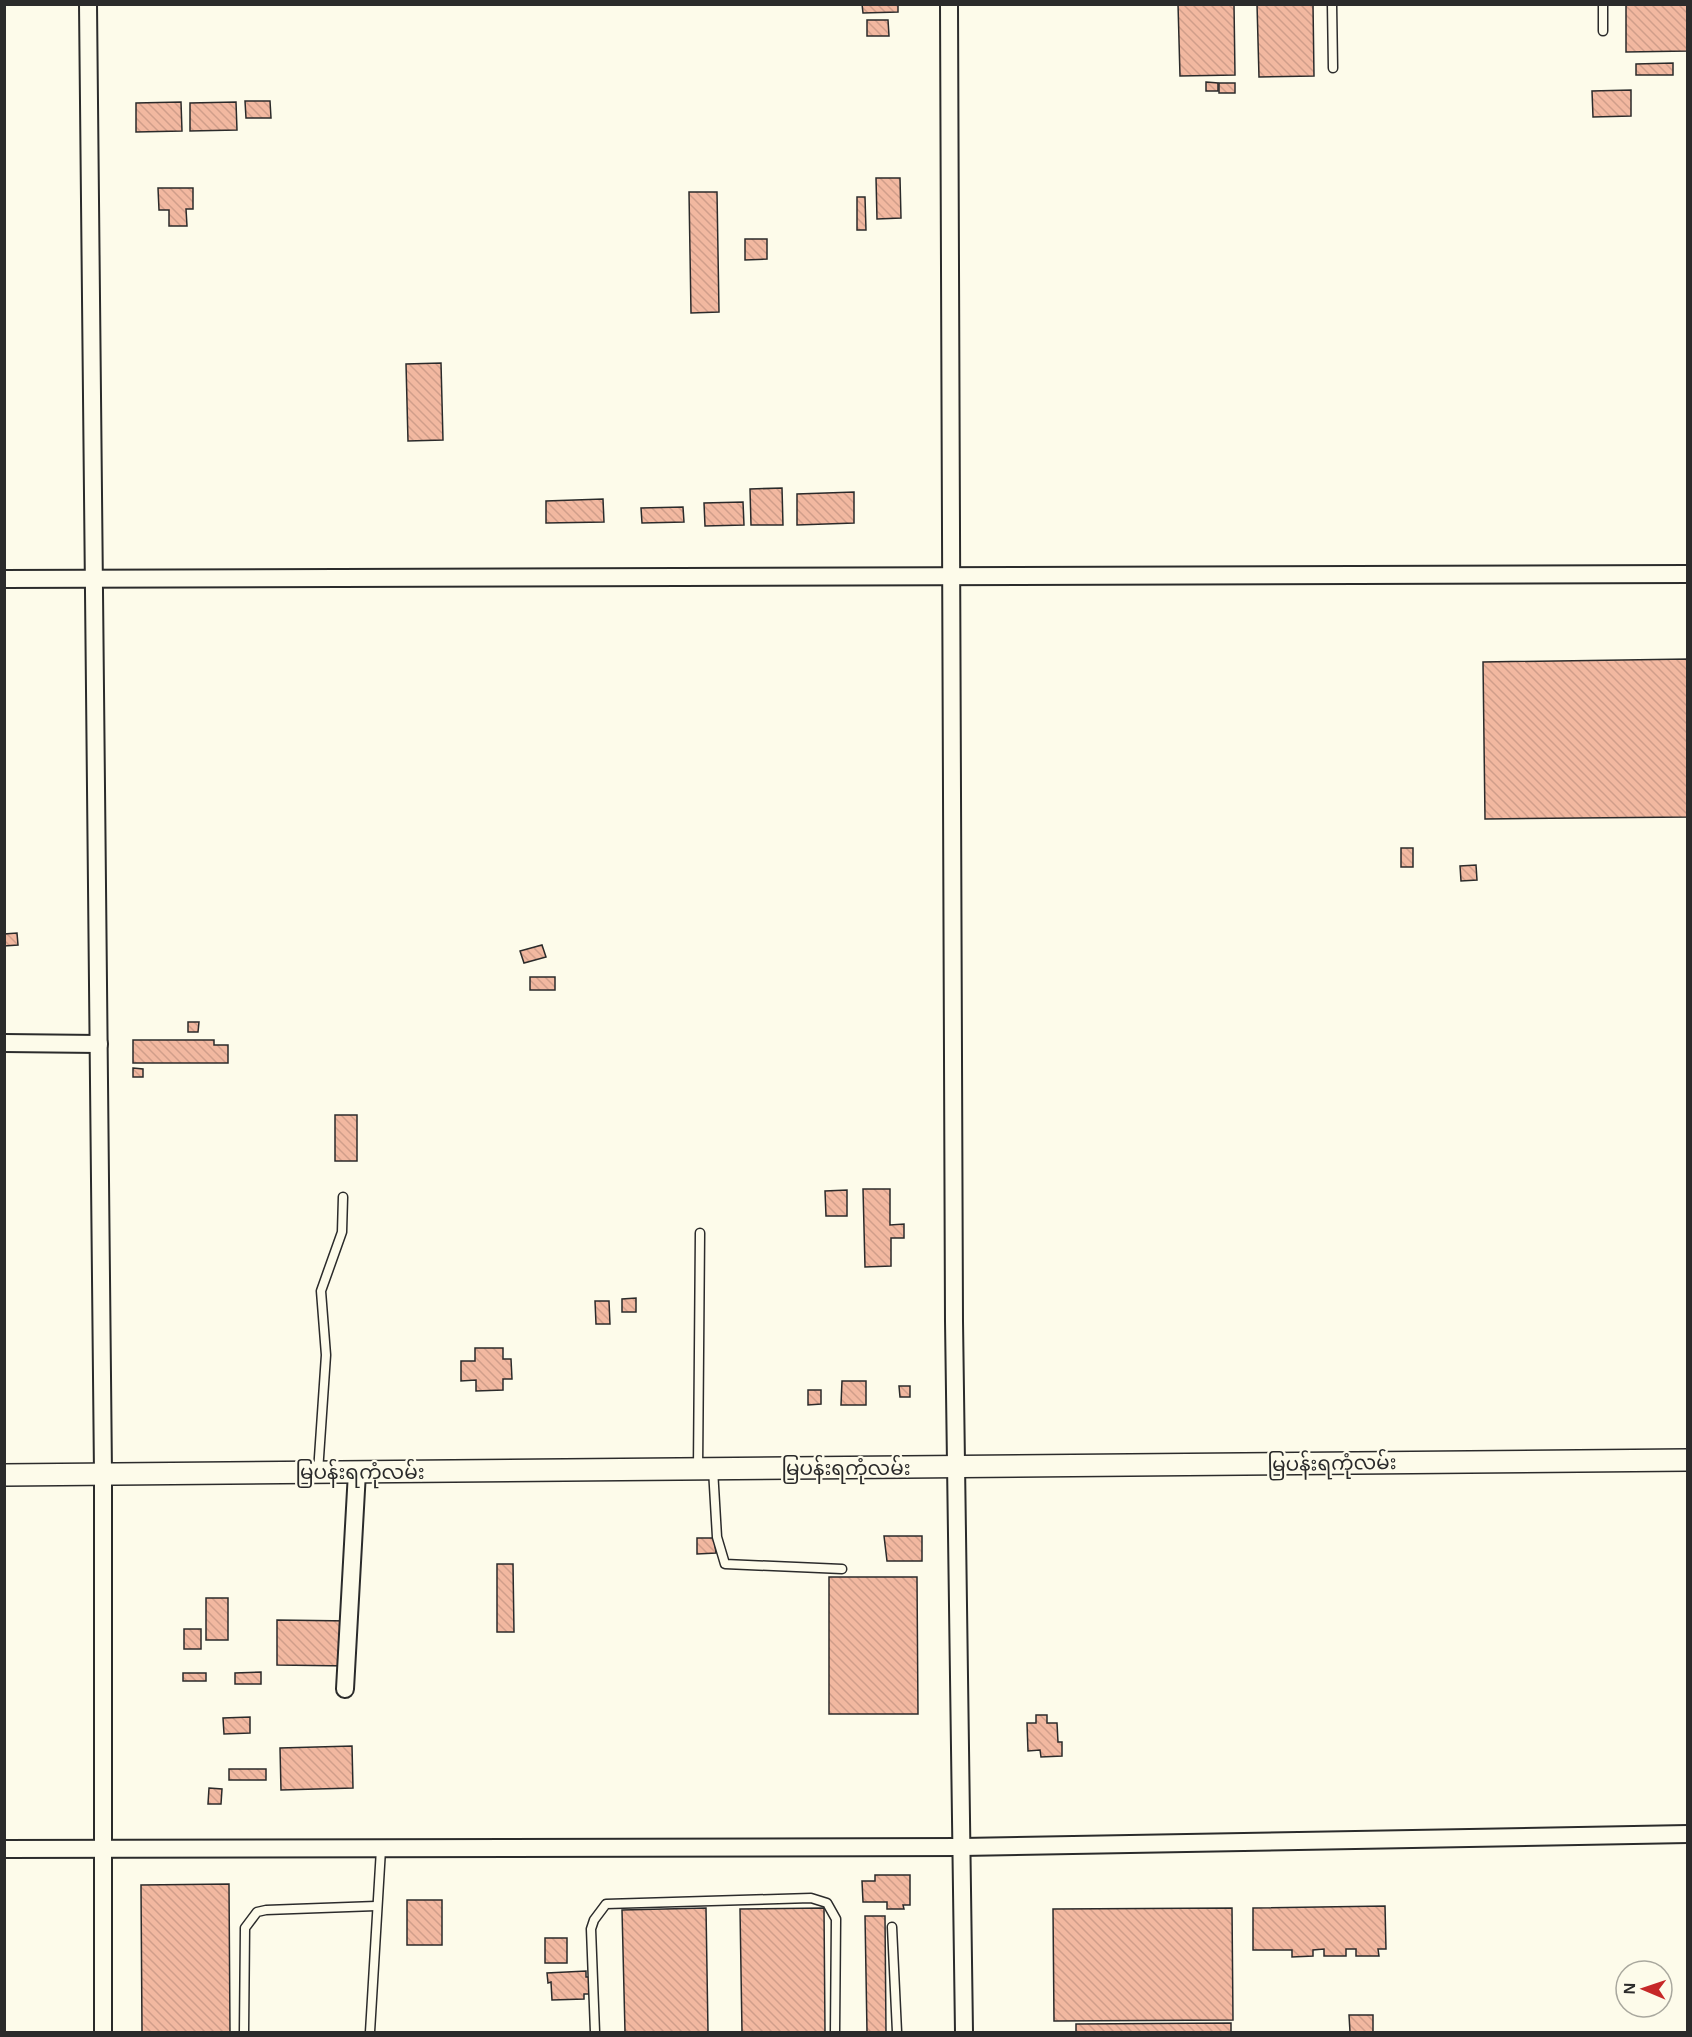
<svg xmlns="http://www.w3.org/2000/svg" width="1692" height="2037" font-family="Helvetica,'Noto Sans Myanmar',sans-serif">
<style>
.building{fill:url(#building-back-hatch);stroke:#2b2b2b;stroke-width:1.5}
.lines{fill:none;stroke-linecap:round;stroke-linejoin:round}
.service-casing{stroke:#2b2b2b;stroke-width:11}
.minor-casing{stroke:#2b2b2b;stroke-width:20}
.tertiary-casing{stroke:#2b2b2b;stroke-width:24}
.service{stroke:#fdfbea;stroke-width:8}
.minor{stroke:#fdfbea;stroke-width:16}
.tertiary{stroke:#fdfbea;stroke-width:21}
.labels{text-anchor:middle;stroke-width:4.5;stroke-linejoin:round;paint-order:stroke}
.street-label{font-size:20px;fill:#2b2b2b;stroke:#fdfbea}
</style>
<defs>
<pattern id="building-back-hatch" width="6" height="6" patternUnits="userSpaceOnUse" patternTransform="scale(1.5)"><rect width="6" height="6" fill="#f2b8a0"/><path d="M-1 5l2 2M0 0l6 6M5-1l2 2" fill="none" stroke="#d09e8a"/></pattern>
</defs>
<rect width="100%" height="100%" fill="#fdfbea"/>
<g class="building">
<path d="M862 4H898V12L863 13Z"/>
<path d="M1178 4H1234L1235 75 1180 76Z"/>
<path d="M1257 4H1313L1314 76 1259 77Z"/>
<path d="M1626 4H1688V51L1626 52Z"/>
<path d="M867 20H888L889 36H867Z"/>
<path d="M1673 63V75H1636V64Z"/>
<path d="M1206 82 1218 83V91H1206Z"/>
<rect x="1219" y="83" width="16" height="10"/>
<path d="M1631 90V116L1593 117 1592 91Z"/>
<path d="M245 101H270L271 118H246Z"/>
<path d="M181 102 182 131 136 132V103Z"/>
<path d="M236 102 237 130 190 131V103Z"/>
<path d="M876 178H900L901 218 877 219Z"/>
<path d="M158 188H193V209H186L187 226H169V210H159Z"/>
<path d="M689 192H717L719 312 691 313Z"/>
<path d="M857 197H865L866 230H857Z"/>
<path d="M745 239H767V259L745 260Z"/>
<path d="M441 363 443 440 408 441 406 364Z"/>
<path d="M782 488 783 525H751L750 489Z"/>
<path d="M854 492V523L797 525V494Z"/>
<path d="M603 499 604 522 546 523V501Z"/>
<path d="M743 502 744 525 705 526 704 503Z"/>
<path d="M683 507 684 522 642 523 641 508Z"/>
<path d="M1688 659V817L1485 819 1483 662Z"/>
<rect x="1401" y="848" width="12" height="19"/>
<path d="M1476 865 1477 880 1461 881 1460 866Z"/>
<path d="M17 933 18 945 4 946V934Z"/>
<path d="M542 945 546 957 524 963 520 951Z"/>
<rect x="530" y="977" width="25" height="13"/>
<path d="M188 1022H199L198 1032H188Z"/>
<path d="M133 1040H214V1045H228V1063H133Z"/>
<path d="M133 1068 143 1069V1077H133Z"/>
<rect x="335" y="1115" width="22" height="46"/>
<path d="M863 1189H890V1225L904 1224V1238H891V1266L865 1267Z"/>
<path d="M847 1190V1216H826L825 1191Z"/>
<path d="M636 1298V1312H622V1299Z"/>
<path d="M595 1301H609L610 1324H596Z"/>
<path d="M475 1348H503V1359H511L512 1379H503V1390L476 1391V1380L461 1381V1361H475Z"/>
<path d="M842 1381H866V1405H841Z"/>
<path d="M899 1386H910V1397H900Z"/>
<path d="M808 1390H821V1404L808 1405Z"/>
<path d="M884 1536H922V1561H887Z"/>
<path d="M697 1538H714L716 1553 697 1554Z"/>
<path d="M497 1564H513L514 1632H497Z"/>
<path d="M829 1577H917L918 1714H829Z"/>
<rect x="206" y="1598" width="22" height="42"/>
<path d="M277 1620 351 1621 350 1666 277 1665Z"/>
<rect x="184" y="1629" width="17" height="20"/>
<path d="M261 1672V1684H235V1673Z"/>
<rect x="183" y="1673" width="23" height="8"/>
<path d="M1036 1715H1047V1723H1057L1058 1742H1062V1756L1041 1757 1040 1750 1028 1751 1027 1723H1036Z"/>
<path d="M250 1717V1733L224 1734 223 1718Z"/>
<path d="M352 1746 353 1788 281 1790 280 1748Z"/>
<rect x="229" y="1769" width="37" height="11"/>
<path d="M209 1788 222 1789 221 1804H208Z"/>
<path d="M875 1875H910V1905H903L904 1909H887V1902H863L862 1881H875Z"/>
<path d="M229 1884 230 2032H142L141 1885Z"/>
<rect x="407" y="1900" width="35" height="45"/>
<path d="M1385 1906 1386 1949H1378L1379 1956H1356V1949H1346V1956H1324V1949L1313 1950V1956L1292 1957V1950H1253V1908Z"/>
<path d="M706 1908 708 2032H625L622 1910Z"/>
<path d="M824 1908 825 2032H742L740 1909Z"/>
<path d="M1232 1908 1233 2020 1054 2021 1053 1909Z"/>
<path d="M865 1916H885L886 2032H867Z"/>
<rect x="545" y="1938" width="22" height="25"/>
<path d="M586 1971V1977H589L590 1994H584V1999L552 2000 551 1982 548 1983 547 1973Z"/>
<path d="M1349 2015H1373V2032H1350Z"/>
<path d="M1231 2023V2032H1076V2024Z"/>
</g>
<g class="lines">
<defs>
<g id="service">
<path d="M1332 4 1333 68"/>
<path d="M1603 31V4"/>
<path d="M698 1469 700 1233"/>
<path d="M713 1469 717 1537 725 1564 842 1569"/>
<path d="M318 1472 326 1355 321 1291 342 1232 343 1197"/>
<path d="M892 1927 897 2032"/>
<path d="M244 2032 245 1928 257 1912 266 1910 376 1906"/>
<path d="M370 2032 381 1849"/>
<path d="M595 2032 591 1929 594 1920 606 1904 811 1898 827 1903 836 1919 835 2032"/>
</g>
<g id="minor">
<path d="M88 4 103 1474V2032"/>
<path d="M949 4 954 1321 964 2032"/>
<path d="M4 579 1688 574"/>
<path d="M4 1043 99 1044"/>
<path d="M345 1689 357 1472"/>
<path d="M4 1849 962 1847 1688 1834"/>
</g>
<path id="tertiary" d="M4 1475 1688 1460"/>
</defs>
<use href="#service" class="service-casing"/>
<use href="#minor" class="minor-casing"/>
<use href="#tertiary" class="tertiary-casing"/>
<use href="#service" class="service"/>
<use href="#minor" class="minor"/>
<use href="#tertiary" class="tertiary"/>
</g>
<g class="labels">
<g class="street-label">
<text transform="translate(1332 1463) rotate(-1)" y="7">မြပန်းရကုံလမ်း</text>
<text x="846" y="1475">မြပန်းရကုံလမ်း</text>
<text x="360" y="1479">မြပန်းရကုံလမ်း</text>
</g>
</g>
<rect width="1692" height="2037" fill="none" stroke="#2b2b2b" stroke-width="12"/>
<g transform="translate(1644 1989) rotate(272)"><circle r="28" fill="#fdfbea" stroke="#a9a89e" stroke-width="1.5"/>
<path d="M0-4.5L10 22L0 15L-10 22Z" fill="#c62828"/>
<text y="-9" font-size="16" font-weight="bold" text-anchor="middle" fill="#2b2b2b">N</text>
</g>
</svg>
